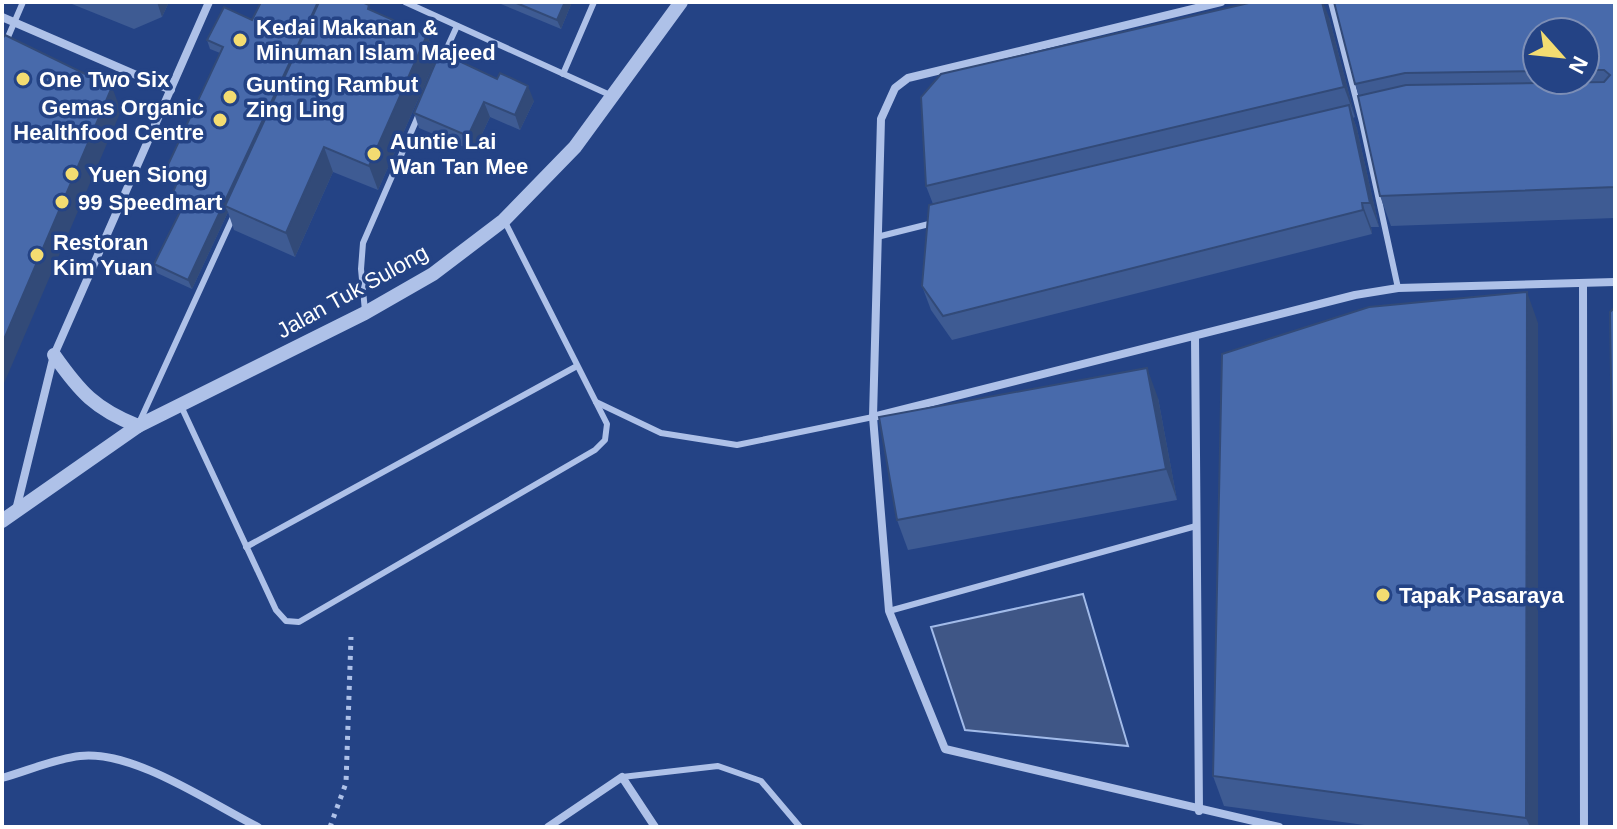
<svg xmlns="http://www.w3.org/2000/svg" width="1617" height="829" font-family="Helvetica,sans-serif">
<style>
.water{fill:#3f5686;stroke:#a2bbe9;stroke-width:2}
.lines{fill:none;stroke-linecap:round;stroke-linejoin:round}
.path{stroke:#aec1e8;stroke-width:5;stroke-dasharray:4 6;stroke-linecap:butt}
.service{stroke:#aec1e8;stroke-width:6}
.minor{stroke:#aec1e8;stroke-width:8}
.tertiary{stroke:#aec1e8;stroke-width:14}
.wall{fill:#3e5b93;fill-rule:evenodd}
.shaded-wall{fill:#324a78}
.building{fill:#486aab;stroke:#324a78;stroke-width:2}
.poi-dot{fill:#f3dc71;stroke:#244385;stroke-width:3}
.labels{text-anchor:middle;stroke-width:7;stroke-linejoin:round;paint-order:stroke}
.poi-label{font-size:22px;font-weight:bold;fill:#fff;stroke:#244385;text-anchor:start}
.street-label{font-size:22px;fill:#fff;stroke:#244385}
</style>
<rect width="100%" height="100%" fill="#244385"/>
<path class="water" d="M1083 594 1128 746 965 730 931 627Z"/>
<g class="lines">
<path class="path" d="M330 827 346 783 351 637"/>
<g class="service">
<path d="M405 2 610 95"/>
<path d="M1331 2 1362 122 1398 288"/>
<path d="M2 51 23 2"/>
<path d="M442 59 457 26"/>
<path d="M563 74 594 2"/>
<path d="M877 237 933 223"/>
<path d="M365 311 361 269 363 243 419 114"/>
<path d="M596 402 661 433 737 445 873 417"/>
<path d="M181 406 276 610 286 621 299 622 595 450 605 440 607 424 504 220"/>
<path d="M139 423 234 215"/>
<path d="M246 547 577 366"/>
<path d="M889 611 1196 526"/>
<path d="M622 777 718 766 761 781 800 827"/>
</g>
<g class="minor">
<path d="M1221 2 908 78 895 88 881 119 873 417 889 611 945 749 1279 827"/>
<path d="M2 17 171 90"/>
<path d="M1583 283 1584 827"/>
<path d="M1195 336 1199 811"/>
<path d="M873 417 1355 295 1398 288 1615 282"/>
<path d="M16 510 54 355 209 2"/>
<path d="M2 778C27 771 54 759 80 756 134 750 210 803 258 827"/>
<path d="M548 827 622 777 655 827"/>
</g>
<g class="tertiary">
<path d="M54 355C80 392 95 409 138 426"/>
<path d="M2 521 138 426 365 313 433 274 504 220 575 147 681 2"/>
</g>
</g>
<g class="wall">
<path d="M67 2H169L162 17 134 29Z"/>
<path d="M496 2H572L561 29Z"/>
<path d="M1615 2V218L1391 226 1380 196 1359 96 1355 84ZM1537 32H1585V80H1537Z"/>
<path d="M371 10 427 35 436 59 378 190 333 172 295 257 234 230 228 212 192 289 157 273 154 264 180 212 173 208 170 199 177 182 169 178 166 169 220 53 210 49 207 40 252 20Z"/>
<path d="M1329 17 1355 117 1353 118 1357 129 1379 227H1371L1372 234 952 340 931 310 922 286 933 204 926 186Z"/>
<path d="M440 52 534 101 520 130 490 117 474 151 419 128 414 113Z"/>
<path d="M1538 323V827H1379L1224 806 1213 776Z"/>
<path d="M1158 398 1177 500 908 550 897 520Z"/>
</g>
<g class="shaded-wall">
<path d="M157 2H169L162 17Z"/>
<path d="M318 2 225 206 228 212 192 289 188 280Z"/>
<path d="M565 2H572L561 29 557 20Z"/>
<path d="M1322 2H1323L1329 17 1355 117 1344 87Z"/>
<path d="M427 35 436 59 378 190 369 166Z"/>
<path d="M528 86 534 101 520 130 515 115Z"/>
<path d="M112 87 121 111 2 388V344Z"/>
<path d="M484 102 490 117 474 151 468 136Z"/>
<path d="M1349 105 1357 129 1379 227 1370 203Z"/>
<path d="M324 147 333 172 295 257 286 233Z"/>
<path d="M1362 203 1371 227 1372 234 1363 210Z"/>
<path d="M1527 292 1538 323V827H1530L1526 818Z"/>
<path d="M1147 368 1158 398 1177 500 1166 469Z"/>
</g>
<g class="building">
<path d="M261 2H318L188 280 154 264 183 206 170 199 180 176 166 169 223 47 207 40 224 7 252 20Z"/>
<path d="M319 2H362L369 5 368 9 427 35 369 166 324 147 286 233 225 206Z"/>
<path d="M514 2H565L557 20Z"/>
<path d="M1253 2H1322L1344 87 926 186 921 97 941 74Z"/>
<path d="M1334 2H1615V187L1380 196 1358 96 1406 85 1604 82 1610 75 1604 70H1585V32H1537V71L1405 73 1355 84Z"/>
<path d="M5 35 112 87 2 344V37L3 38Z"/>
<path d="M440 52 497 79 500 73 528 86 515 115 484 102 468 136 414 113Z"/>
<path d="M1349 105 1370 203H1362L1363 210 943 316 922 286 929 205Z"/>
<path d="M1527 292 1526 818 1213 776 1222 354 1369 307Z"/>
<path d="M1615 307V635L1610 312Z"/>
<path d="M1147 368 1166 469 897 520 879 417Z"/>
</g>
<g class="poi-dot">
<circle cx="240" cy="40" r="8"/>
<circle cx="23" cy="79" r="8"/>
<circle cx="230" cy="97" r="8"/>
<circle cx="220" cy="120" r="8"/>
<circle cx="374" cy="154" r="8"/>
<circle cx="72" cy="174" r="8"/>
<circle cx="62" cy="202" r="8"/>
<circle cx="37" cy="255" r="8"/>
<circle cx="1383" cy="595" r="8"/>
</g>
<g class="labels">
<g class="poi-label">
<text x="256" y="35">Kedai Makanan &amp;<tspan x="256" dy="25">Minuman Islam Majeed</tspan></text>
<text x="39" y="87">One Two Six</text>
<text x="246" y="92">Gunting Rambut<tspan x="246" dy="25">Zing Ling</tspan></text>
<text x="204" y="115" text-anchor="end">Gemas Organic<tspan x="204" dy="25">Healthfood Centre</tspan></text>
<text x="390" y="149">Auntie Lai<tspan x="390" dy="25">Wan Tan Mee</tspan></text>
<text x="88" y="182">Yuen Siong</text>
<text x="78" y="210">99 Speedmart</text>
<text x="53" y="250">Restoran<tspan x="53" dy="25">Kim Yuan</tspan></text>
<text x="1399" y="603">Tapak Pasaraya</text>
</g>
<g class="street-label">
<text transform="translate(352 291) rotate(-29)" y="8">Jalan Tuk Sulong</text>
</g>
</g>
<rect width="1617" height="829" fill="none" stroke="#ffffff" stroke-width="8"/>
<g transform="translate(1561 56) rotate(117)"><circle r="38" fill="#244385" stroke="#7c8eb6" stroke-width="2"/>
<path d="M0-6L14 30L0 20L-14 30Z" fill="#f3dc71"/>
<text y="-12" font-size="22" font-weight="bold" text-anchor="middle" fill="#ffffff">N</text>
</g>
</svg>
